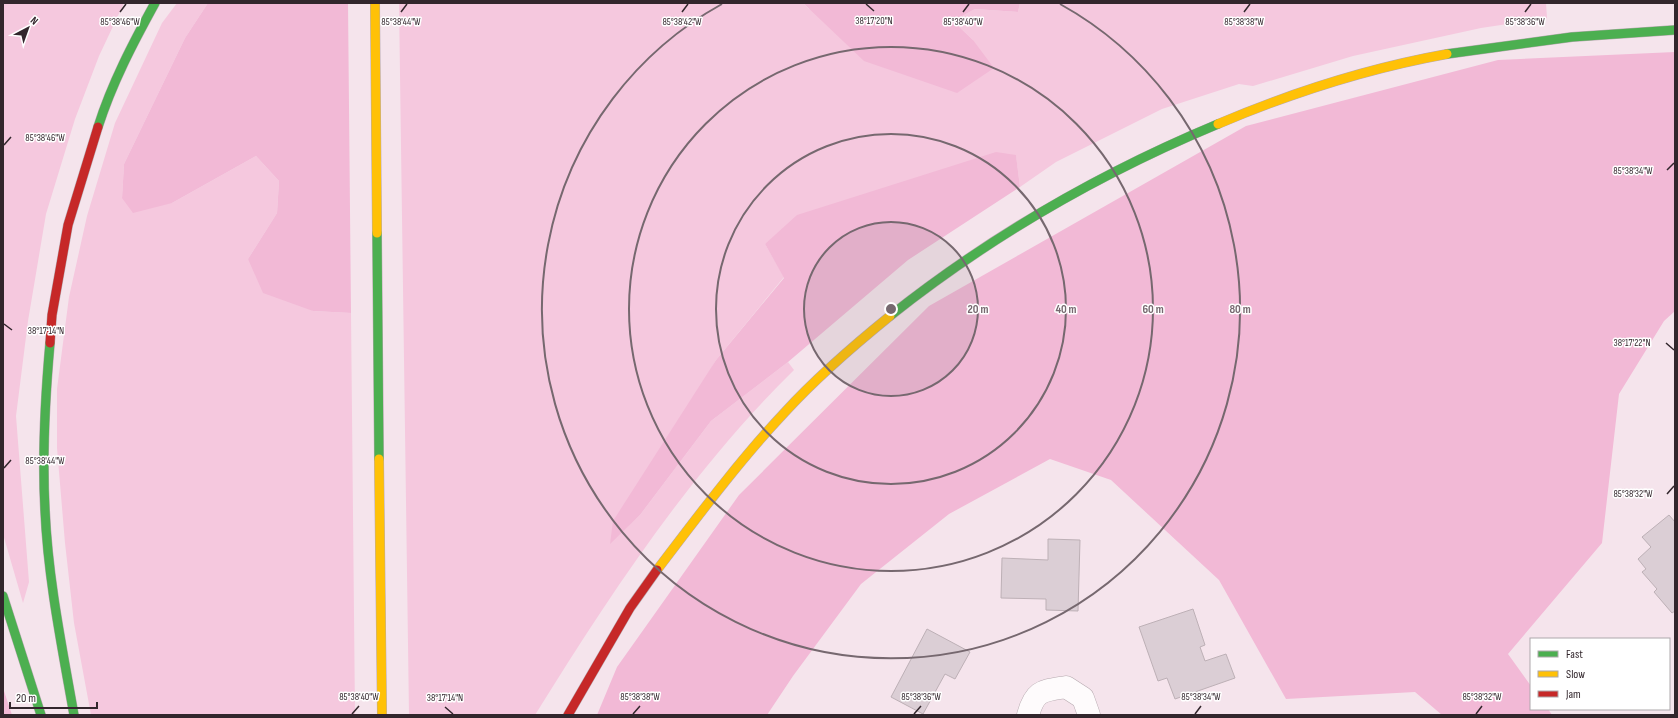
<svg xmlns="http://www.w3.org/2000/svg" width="1678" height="718" font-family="'Sofia Sans Condensed',sans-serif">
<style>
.green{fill:#f5c8de}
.forest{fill:#f2b9d6}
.building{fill:#dbced5;stroke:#bdb0b6}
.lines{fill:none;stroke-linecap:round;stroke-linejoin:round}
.street-casing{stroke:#b6a9af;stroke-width:23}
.fast-casing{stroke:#b6a9af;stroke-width:10}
.slow-casing{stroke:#b6a9af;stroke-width:10}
.jam-casing{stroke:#b6a9af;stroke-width:10}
.street{stroke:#fefbfc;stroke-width:22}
.fast{stroke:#4caf50;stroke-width:9}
.slow{stroke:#ffc107;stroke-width:9}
.jam{stroke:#c62828;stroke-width:9}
.ticks{fill:none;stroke:#32262c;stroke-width:1.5}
.ring{fill:none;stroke:#76686f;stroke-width:2}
.ticks-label{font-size:10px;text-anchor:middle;fill:#32262c;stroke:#fff;stroke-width:3;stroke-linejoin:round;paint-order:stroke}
.centre{fill:#76686f;stroke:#fff;stroke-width:2}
.ring-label{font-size:12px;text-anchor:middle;font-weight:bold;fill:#76686f;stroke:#fff;stroke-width:3;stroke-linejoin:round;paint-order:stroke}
</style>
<rect width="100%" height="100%" fill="#f5e4ec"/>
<g class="green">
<path d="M3 3H124L99 56 75 119 46 214 28 321 16 416 29 582 23 603 3 534Z"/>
<path d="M177 3H208L185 38 124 164 122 198 172 203 256 156 279 181 277 213 248 259 313 311 351 313 355 715H91L74 623 65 543 57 448V389L69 297 87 216 115 123 162 23Z"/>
<path d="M399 3H803L809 9 973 40 953 21 975 9 1018 12 1020 3H1546L1547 18 1481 28 1353 56 1253 86 1239 84 1162 109 1056 162 1020 187 1016 156 765 244 784 277 716 360 610 543 640 515 711 421 788 362 794 370C691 471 611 593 535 715H409Z"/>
</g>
<g class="forest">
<path d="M208 3H348L351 313 313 311 263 293 248 259 277 213 279 181 256 156 172 203 133 213 122 198 124 164 185 38Z"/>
<path d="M803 3H1020L1018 12 975 9 953 21 973 40 994 68 957 93 864 61Z"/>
<path d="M1675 52V311L1664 321 1619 394 1602 543 1508 654 1531 686V709H1548L1552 715H1442L1415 692 1286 699 1219 580 1111 480 1050 459 949 514 861 584 793 676 767 715H597L617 667 739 495 929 306 1246 126 1498 60Z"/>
<path d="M996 152 1016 155 1020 187 908 260 788 362 711 421 640 515 610 544 613 521 716 360 784 278 765 244 797 215Z"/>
<path d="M3 688 12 715H3Z"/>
</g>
<g class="building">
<path d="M1669 515 1675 522V611L1672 613 1654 592 1657 589 1642 572 1646 569 1638 559 1651 547 1642 537Z"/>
<path d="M1048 539 1080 540 1078 611 1046 610V599L1001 598 1002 558 1048 560Z"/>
<path d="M1193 609 1205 645 1200 647 1205 661 1226 654 1235 678 1175 699 1167 678 1158 681 1139 627Z"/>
<path d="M927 629 970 652 955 679 945 674 923 714 891 697Z"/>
</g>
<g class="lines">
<defs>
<path id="street" d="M1028 715C1035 690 1042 691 1066 687L1083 698 1089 715"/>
<g id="fast">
<path d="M1447 54 1572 37 1675 30"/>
<path d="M98 127C112 83 133 43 155 3"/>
<path d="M377 233 379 459"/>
<path d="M890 316C992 235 1098 174 1218 124"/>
<path d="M50 343C45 399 42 455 45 510 48 579 62 647 74 715"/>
<path d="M3 596 41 715"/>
</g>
<g id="slow">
<path d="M375 3 377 233"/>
<path d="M1218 124C1291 93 1369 68 1447 54"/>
<path d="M379 459 382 715"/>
<path d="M657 570C698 516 739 461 785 412 817 377 853 346 890 316"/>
</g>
<g id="jam">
<path d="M50 343 52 315 68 225 98 127"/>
<path d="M568 715 630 608 657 570"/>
</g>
</defs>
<use href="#street" class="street-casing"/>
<use href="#fast" class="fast-casing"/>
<use href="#slow" class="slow-casing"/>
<use href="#jam" class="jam-casing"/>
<use href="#street" class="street"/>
<use href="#fast" class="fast"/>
<use href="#slow" class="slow"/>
<use href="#jam" class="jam"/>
</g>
<path class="ticks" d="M866 4 874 11M120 12 126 4M401 12 407 4M682 12 688 4M963 12 969 4M1244 12 1250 4M1525 12 1531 4M4 145 11 137M1667 170 1674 163M4 324 12 330M1666 343 1674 350M4 468 11 460M1667 494 1674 486M445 707 453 714M352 714 359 706M633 714 640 706M914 714 921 706M1195 714 1201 706M1476 714 1482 706"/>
<circle cx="891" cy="309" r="87" fill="#76686f" fill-opacity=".12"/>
<g class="ring">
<circle cx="891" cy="309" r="87"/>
<circle cx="891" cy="309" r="175"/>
<circle cx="891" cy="309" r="262"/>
<path d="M1060 4A349 349 0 1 1 722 4"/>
</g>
<g class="ticks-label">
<text x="874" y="24">38°17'20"N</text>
<text x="120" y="25">85°38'46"W</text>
<text x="401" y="25">85°38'44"W</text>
<text x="682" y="25">85°38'42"W</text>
<text x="963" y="25">85°38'40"W</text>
<text x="1244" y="25">85°38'38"W</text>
<text x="1525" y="25">85°38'36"W</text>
<text x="45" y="141">85°38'46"W</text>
<text x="1633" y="174">85°38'34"W</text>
<text x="46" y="334">38°17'14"N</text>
<text x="1632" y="346">38°17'22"N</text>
<text x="45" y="464">85°38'44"W</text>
<text x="1633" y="497">85°38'32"W</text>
<text x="359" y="700">85°38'40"W</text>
<text x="640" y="700">85°38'38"W</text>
<text x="921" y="700">85°38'36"W</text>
<text x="1201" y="700">85°38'34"W</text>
<text x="1482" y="700">85°38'32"W</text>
<text x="445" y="701">38°17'14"N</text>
</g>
<circle cx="891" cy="309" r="6" class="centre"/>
<g class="ring-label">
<text x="978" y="313">20 m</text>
<text x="1066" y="313">40 m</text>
<text x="1153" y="313">60 m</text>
<text x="1240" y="313">80 m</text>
</g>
<rect width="1678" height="718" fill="none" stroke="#32262c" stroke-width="8"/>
<rect x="1530" y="638" width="140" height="72" fill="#ffffff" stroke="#ada8ab"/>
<rect x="1538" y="651" width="20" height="6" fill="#4caf50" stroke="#ada8ab"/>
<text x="1566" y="658" font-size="12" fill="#32262c">Fast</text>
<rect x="1538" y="671" width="20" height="6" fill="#ffc107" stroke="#ada8ab"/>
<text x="1566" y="678" font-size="12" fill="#32262c">Slow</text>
<rect x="1538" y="691" width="20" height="6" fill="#c62828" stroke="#ada8ab"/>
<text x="1566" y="698" font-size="12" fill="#32262c">Jam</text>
<g transform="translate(28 28) rotate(41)" stroke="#ffffff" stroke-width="3" paint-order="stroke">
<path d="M0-3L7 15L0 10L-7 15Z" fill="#32262c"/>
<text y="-6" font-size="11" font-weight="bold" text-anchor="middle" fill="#32262c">N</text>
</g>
<path d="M10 702v6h87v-6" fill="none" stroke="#32262c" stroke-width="2"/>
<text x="16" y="702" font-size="12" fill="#32262c" stroke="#ffffff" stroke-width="3" paint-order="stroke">20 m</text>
</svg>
